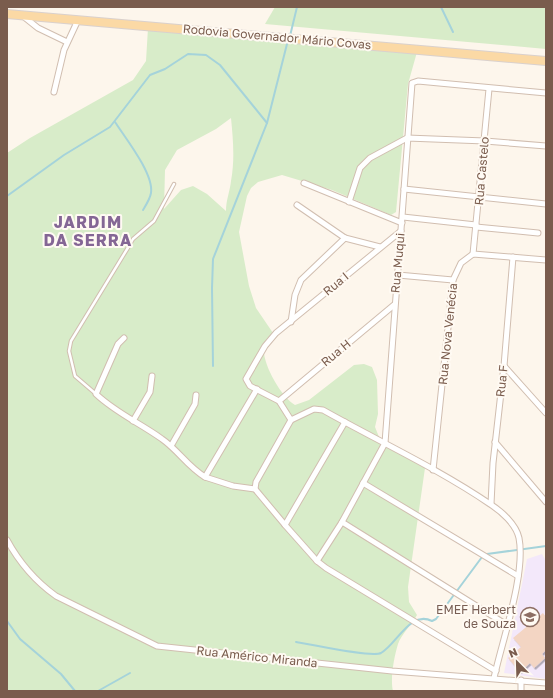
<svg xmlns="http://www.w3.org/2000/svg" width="553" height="698" font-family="'Golos Text',sans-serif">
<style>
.education{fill:#f3e8fa}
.green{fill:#d8ecc9;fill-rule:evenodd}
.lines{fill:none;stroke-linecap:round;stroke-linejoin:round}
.stream{stroke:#a5d3da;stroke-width:2}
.building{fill:#f3d5c3;filter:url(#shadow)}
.lane-casing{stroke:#d1beb0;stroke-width:4.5}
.street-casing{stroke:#d1beb0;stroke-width:7}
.primary-casing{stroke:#dad1cd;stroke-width:10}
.lane{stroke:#fff;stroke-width:2.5}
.street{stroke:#fff;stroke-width:5}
.primary{stroke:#fbd9a5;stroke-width:8}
.labels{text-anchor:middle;stroke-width:4;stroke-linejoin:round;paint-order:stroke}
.street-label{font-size:12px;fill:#7a5c4d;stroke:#fffaf3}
.education-label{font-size:12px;fill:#785e54;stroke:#fffaf3;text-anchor:end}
.district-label{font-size:16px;font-weight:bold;letter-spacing:1px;fill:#846695;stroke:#fffaf3}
</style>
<defs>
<filter id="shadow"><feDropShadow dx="1.5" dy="2" stdDeviation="0" flood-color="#0004"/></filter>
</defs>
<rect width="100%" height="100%" fill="#fdf6ec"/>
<path class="education" d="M542 554 546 561V679L504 673 527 559Z"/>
<g class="green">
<path d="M275 7H546V49L265 24Z"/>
<path d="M148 28 417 52 408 84 396 212 391 215 332 190 282 175 258 182 251 188 247 196 239 232 249 286 256 308 273 333C271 337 265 342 264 346 261 362 281 397 295 405L309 400 354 365 364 364 372 367 377 380 378 414 375 427 381 442 425 468 408 587 409 602 417 615C412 624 401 635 398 644 394 657 390 679 393 691H7V153L30 138 133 80 146 61ZM231 118C233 139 235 159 231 181 230 191 226 200 226 211L207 194 193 186 181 190 164 209 165 170 177 150 216 129Z"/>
</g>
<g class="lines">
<g class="stream">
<path d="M441 7 453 32"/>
<path d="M290 36 297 7"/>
<path d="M115 122C126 139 154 174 151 193 150 199 146 205 143 210"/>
<path d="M7 196 64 155 110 127 150 75 165 69 188 54 206 55 220 65 267 123"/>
<path d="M213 366 212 288 213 259 267 123 288 40"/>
<path d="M7 621 20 639 61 674 75 691"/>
<path d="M296 642C311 644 371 658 381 653 397 644 410 610 432 621L436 619 482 557 487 554 546 546"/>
<path d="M98 691 130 673"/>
</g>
</g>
<path class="building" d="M543 613 546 617V650L542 654 545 658 534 668 530 663 520 672 508 658 521 647 513 638Z"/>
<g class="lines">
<defs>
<path id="lane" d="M96 394 75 376 69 351 71 341 129 246 133 239 154 221 174 184"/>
<g id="street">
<path d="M23 16 38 28 67 42"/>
<path d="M54 92 64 50 78 20"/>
<path d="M304 183 402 223"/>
<path d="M404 189 546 204"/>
<path d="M349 202 360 168 370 158 407 138 485 141 546 146"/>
<path d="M297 205 345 238 380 247"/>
<path d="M403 217 476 225"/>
<path d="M476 227 538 233"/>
<path d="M401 231 276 333 265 346 246 379 250 386 279 401 291 420 314 409 323 410C378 441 437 468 490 504 501 511 516 524 519 538 526 574 502 641 494 678"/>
<path d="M473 254 489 89"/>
<path d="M398 275 453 280"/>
<path d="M291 322 295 295 301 280 345 238"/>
<path d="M124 338 118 344 96 394C116 413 140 423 162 439 178 450 188 467 205 477L257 389"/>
<path d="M504 366 546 413"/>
<path d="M279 401 394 305"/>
<path d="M291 420 256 482 255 489 285 525 345 422"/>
<path d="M133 421 150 392 152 376"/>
<path d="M495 442 546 502"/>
<path d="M171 446 195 404 196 395"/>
<path d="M433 470 453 280 461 263 473 254 546 260"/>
<path d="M205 477 233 486 255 489"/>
<path d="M363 483 518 576"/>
<path d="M491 504 493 463 504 366 513 257"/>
<path d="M342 522 507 625"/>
<path d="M285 525 317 561"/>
<path d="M7 540C19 562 35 581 56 596L157 646 392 671 546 683"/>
<path d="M496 671 326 568 317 561 342 522 385 443 412 83 418 81 546 93"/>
<path d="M521 680V691"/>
</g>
<path id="primary" d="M7 14 546 61"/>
</defs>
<use href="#lane" class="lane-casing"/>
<use href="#street" class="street-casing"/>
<use href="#primary" class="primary-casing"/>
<use href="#lane" class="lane"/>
<use href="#street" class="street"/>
<use href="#primary" class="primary"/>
</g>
<defs>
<symbol id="school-ring" viewBox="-11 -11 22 22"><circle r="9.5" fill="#fffaf3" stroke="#8d6e63" stroke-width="1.5"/><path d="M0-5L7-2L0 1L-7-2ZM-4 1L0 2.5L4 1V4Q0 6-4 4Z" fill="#8d6e63"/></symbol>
</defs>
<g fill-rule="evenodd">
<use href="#school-ring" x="519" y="606" width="22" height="22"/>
</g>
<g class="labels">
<g class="street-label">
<text transform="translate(277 37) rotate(5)" y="4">Rodovia Governador Mário Covas</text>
<text transform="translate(482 171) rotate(-85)" y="4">Rua Castelo</text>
<text transform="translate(398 263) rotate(-85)" y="4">Rua Muqui</text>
<text transform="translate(336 284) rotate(-40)" y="4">Rua I</text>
<text transform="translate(448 334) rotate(-84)" y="4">Rua Nova Venécia</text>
<text transform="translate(336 353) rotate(-40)" y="4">Rua H</text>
<text transform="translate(502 381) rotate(-84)" y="4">Rua F</text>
<text transform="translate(257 657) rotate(6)" y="4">Rua Américo Miranda</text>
</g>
<g class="education-label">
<text x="516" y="614">EMEF Herbert<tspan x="516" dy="14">de Souza</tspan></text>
</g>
<g class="district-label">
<text x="88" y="228">JARDIM<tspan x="88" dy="18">DA SERRA</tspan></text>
</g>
</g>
<rect width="553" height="698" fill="none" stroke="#7a5c4d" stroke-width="16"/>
<g transform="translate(517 662) rotate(337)" stroke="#fffaf3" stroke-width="3" paint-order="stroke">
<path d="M0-3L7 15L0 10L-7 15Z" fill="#7a5c4d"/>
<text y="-6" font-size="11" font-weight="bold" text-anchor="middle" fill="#7a5c4d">N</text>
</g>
</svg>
